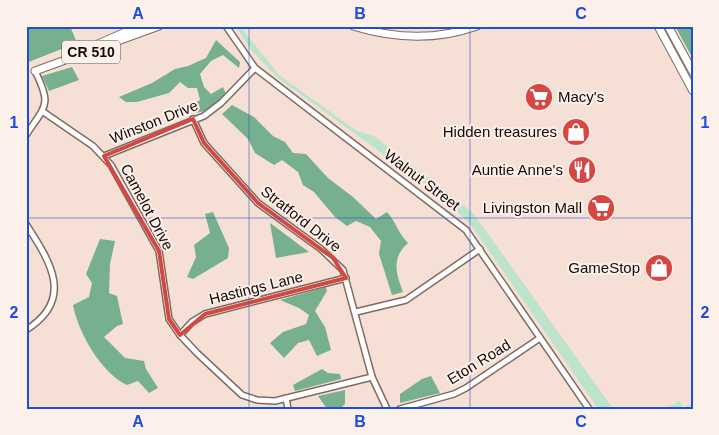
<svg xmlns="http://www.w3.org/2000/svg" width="719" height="435" font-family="Helvetica,sans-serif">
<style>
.green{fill:#bde3cb}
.forest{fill:#77b08e}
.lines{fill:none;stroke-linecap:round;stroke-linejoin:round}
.minor-casing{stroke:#7e6b61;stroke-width:8}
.major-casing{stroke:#7e6b61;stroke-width:9}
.minor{stroke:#fff;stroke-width:5}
.major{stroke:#fff;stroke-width:7}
.marked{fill:none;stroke:#d64742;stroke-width:4;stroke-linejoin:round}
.grid{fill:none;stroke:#1d4ed8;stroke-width:1;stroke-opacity:0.55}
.labels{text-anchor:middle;stroke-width:4;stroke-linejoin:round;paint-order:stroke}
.shield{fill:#fdefe9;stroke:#584f4c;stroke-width:1}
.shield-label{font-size:14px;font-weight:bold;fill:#120b08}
.poi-label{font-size:15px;fill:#120b08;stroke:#fdefe9;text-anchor:end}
.street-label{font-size:15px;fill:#120b08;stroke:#fdefe9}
.neatline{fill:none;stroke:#1d4ed8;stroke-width:2}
.grid-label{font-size:16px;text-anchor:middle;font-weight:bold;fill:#1d4ed8}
</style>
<rect width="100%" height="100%" fill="#f6e0d5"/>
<g class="green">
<path d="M235 26H240L279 75 357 131 374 136 473 213 611 406 616 409H598L471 225 437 193 279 79 252 51Z"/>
<path d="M680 401 683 408 693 403V409H663Z"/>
</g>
<g class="forest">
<path d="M26 26H70L77 43 26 63Z"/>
<path d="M675 26H693V59Z"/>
<path d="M216 40 240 62 239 68 223 55 211 61 200 74 204 87 211 94 223 87 226 94 206 111 195 113 188 107 200 100 197 88H188L180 82 169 93 137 102H126L119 97 152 83 175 69 188 66 206 58Z"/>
<path d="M72 67 79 80 49 91 42 76Z"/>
<path d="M232 105 254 117 273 136 285 142 293 153 306 154 328 178 353 197 376 219 387 212C396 222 398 233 408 243 391 258 396 273 403 292L392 295 379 254 381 241 370 227 356 221 347 226 335 217 314 192 303 185 298 172 282 160 274 165 255 153 248 139 222 114Z"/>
<path d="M213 212 229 248 228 258 193 279 187 277 196 257 194 245 210 233 205 214Z"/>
<path d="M270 223 309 252 276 258Z"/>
<path d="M100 239 115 241 110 264 109 293 117 296 123 324 117 326 104 337 125 358 144 361 146 369 158 388 149 393 138 381 127 385C101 373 78 332 73 305L89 297 92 283 86 274Z"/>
<path d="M326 287 327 291 315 311 325 327 331 350 317 356 309 340 298 343 284 358 270 343 283 332 306 324 309 315 299 308 280 300Z"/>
<path d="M322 369 328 373 340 374 341 379 295 391 293 385Z"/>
<path d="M431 376 440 393 400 403V394L422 379Z"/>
<path d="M345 390V404L340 409H327L318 396Z"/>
</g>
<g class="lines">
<defs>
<g id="minor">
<path d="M226 26 255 68 466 230 589 409"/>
<path d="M42 111 93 146 111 165 159 251 169 319 180 335 197 353 242 395 257 400 275 401 372 377"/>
<path d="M193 119 204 143 258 203 321 249 343 270 372 377 387 409"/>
<path d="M26 135C46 105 52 105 35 71"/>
<path d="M104 156 204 116 221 103 255 68"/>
<path d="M26 224C49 260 76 299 26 330"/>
<path d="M356 312 406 300 480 249"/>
<path d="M180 335 192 322 205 314 346 278"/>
<path d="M286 398 288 409"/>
<path d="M400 409 454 394 466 388 540 338"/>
</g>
<g id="major">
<path d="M353 26C395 39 435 41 477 26"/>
<path d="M658 26 693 91"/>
<path d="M668 26 693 72"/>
<path d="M75 54 139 26"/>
<path d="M35 71 159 26"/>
</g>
</defs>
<use href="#minor" class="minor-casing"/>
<use href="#major" class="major-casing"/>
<use href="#minor" class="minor"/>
<use href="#major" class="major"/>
</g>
<path class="marked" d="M193 119 204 143 258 203 333 258 346 278 205 314 180 335 169 319 159 251 104 156Z"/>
<path class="grid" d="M249 26V409M470 26V409M26 218H693"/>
<defs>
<symbol id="supermarket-disc" viewBox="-11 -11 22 22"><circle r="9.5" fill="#d64742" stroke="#fdefe9"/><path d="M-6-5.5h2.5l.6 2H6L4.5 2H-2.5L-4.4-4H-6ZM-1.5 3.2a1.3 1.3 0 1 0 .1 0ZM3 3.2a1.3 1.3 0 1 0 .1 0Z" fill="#fff"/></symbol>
<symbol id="shop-disc" viewBox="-11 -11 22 22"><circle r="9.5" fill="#d64742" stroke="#fdefe9"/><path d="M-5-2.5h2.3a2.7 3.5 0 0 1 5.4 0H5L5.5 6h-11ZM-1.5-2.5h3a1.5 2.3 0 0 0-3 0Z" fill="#fff"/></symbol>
<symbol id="restaurant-disc" viewBox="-11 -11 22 22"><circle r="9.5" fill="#d64742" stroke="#fdefe9"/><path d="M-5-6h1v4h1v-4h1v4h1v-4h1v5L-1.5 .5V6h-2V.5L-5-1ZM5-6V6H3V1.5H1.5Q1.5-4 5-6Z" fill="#fff"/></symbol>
</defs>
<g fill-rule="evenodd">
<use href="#supermarket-disc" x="523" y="81" width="32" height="32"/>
<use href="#shop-disc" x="560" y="116" width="32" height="32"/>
<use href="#restaurant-disc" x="566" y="154" width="32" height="32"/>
<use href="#supermarket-disc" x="585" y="192" width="32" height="32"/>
<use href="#shop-disc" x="643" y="252" width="32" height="32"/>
</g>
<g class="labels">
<rect class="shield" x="62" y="40.5" width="58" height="23" rx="4"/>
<g class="shield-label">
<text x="91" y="57">CR 510</text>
</g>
<g class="poi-label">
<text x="558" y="102" text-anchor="start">Macy's</text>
<text x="557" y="137">Hidden treasures</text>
<text x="563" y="175">Auntie Anne's</text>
<text x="582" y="213">Livingston Mall</text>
<text x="640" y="273">GameStop</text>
</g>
<g class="street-label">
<text transform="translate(154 122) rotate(-22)" y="5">Winston Drive</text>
<text transform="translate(422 180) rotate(37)" y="5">Walnut Street</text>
<text transform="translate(147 207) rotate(62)" y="5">Camelot Drive</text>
<text transform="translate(301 219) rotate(38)" y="5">Stratford Drive</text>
<text transform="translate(256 288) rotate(-14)" y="5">Hastings Lane</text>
<text transform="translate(479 362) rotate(-32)" y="5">Eton Road</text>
</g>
</g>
<rect width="719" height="435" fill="none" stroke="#fdefe9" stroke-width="55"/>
<rect x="28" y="28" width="664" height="380" class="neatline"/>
<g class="grid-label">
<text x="138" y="19">A</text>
<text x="360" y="19">B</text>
<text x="581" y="19">C</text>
<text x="14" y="128">1</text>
<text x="705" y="128">1</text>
<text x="14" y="318">2</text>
<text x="705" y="318">2</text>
<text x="138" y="427">A</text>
<text x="360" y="427">B</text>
<text x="581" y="427">C</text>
</g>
</svg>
